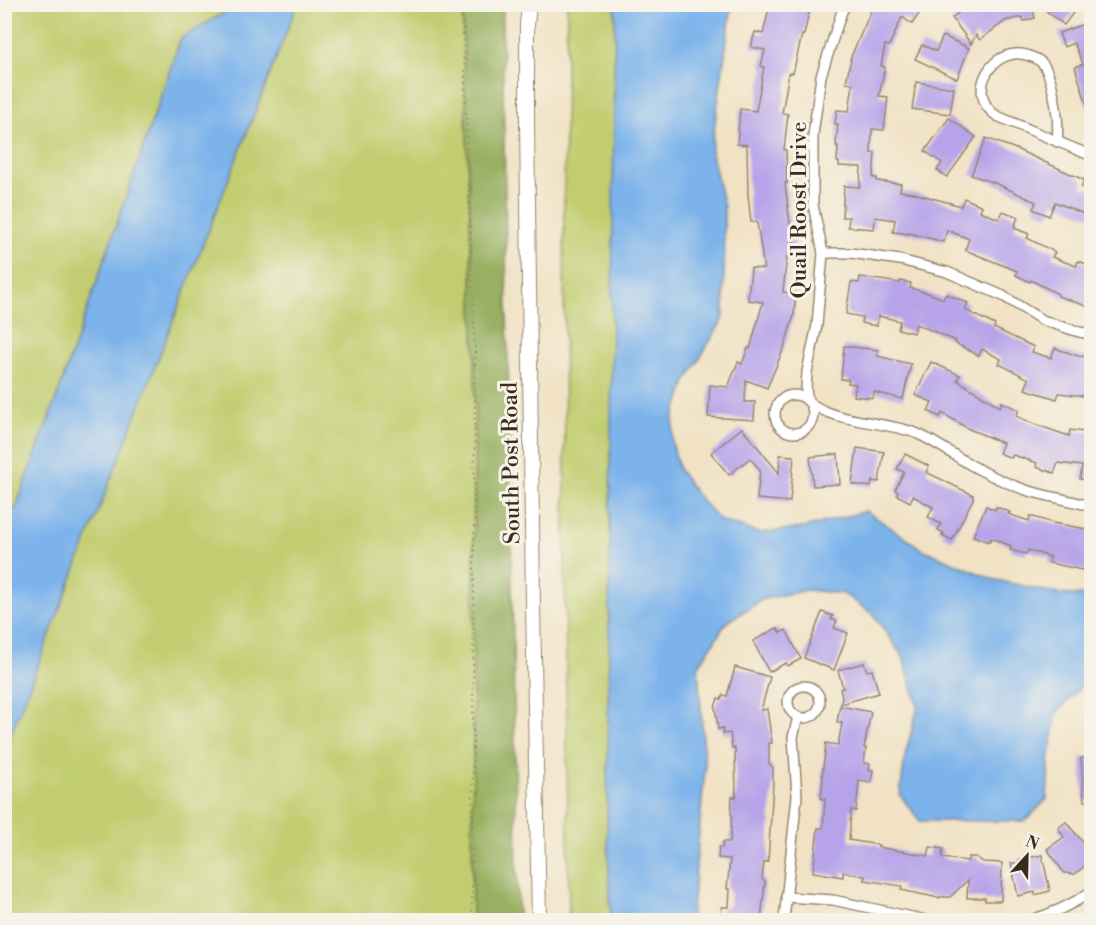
<svg xmlns="http://www.w3.org/2000/svg" width="1096" height="925" font-family="'Libre Bodoni',serif">
<style>
.green{fill:#c1cd6f;stroke:#7e7c46;stroke-width:1.5}
.forest{fill:#98b062;stroke:#6a6d40;stroke-width:1.5}
.water{fill:#7cb3eb;stroke:#5c6e84;stroke-width:1.5}
.building{fill:#b6a3e9}
.lines{fill:none;stroke-linecap:round;stroke-linejoin:round}
.street-casing{stroke:#968671;stroke-width:12}
.secondary-casing{stroke:#968671;stroke-width:16}
.path{stroke:#968671;stroke-width:2;stroke-dasharray:1.5 4.5;stroke-linecap:butt}
.street{stroke:#fff;stroke-width:9}
.secondary{stroke:#fff;stroke-width:14}
.labels{text-anchor:middle;stroke-width:6;stroke-linejoin:round;paint-order:stroke}
.street-label{font-size:22px;fill:#3b2a1e;stroke:#f7f3e8}
</style>
<rect width="100%" height="100%" fill="#f7f3e8"/>
<filter id="ink" filterUnits="userSpaceOnUse"><feTurbulence type="fractalNoise" baseFrequency=".0167" numOctaves="2"/><feDisplacementMap in="SourceGraphic" scale="12" xChannelSelector="R" yChannelSelector="G"/><feConvolveMatrix kernelMatrix="1 2 1 2 8 2 1 2 1" color-interpolation-filters="sRGB"/></filter>
<filter id="wash" filterUnits="userSpaceOnUse"><feTurbulence type="fractalNoise" baseFrequency=".008" numOctaves="4" result="noise"/><feDisplacementMap in="SourceGraphic" scale="24" xChannelSelector="R" yChannelSelector="G"/><feGaussianBlur stdDeviation="1.35" result="paint"/><feColorMatrix in="noise" values="0 0 0 0 0 0 0 0 0 0 0 0 0 0 0 0 0 1.4 0 .05"/><feComposite in="paint" operator="in"/></filter>
<g filter="url(#wash)">
<rect width="100%" height="100%" fill="#f1e2c4"/>
<g class="green">
<path d="M5 5H239L181 38 59 391 15 510 5 512Z"/>
<path d="M297 5H462L475 355 472 920H5L4 749Z"/>
<path d="M567 5H615L608 822 611 920H569L565 587 564 190Z"/>
</g>
<path class="forest" d="M462 5H504L502 25 518 920H472L475 355Z"/>
<g class="water">
<path d="M239 4 297 5 5 749V512L15 510 59 391 181 38Z"/>
<path d="M615 5H732L711 151 724 207V317L686 382 674 417 672 442 679 470 697 495 719 520 759 533 804 528 866 511 922 549 992 579 1059 594 1091 596V675L1057 713 1049 761 1047 799 1025 821H920L900 795 905 756 918 707 903 657 874 615 844 594 807 590 763 599 726 623 698 667 705 768 691 920H611L607 827Z"/>
</g>
<g id="blocks">
<g class="building">
<path d="M770 4H811L804 35H802L793 73H789L782 113 788 114 784 150H786L787 183H785L790 224H792L796 255 787 256 783 292 796 293 794 315 784 348 767 388 746 380 745 402H755L754 420 708 417 710 385 728 387 738 362 742 364 748 348 750 349 763 302 748 300 751 268 764 269 757 222H751L748 195 747 145 737 144 740 109 756 111 764 67 761 66 765 50 751 47 755 32 763 34Z"/>
<path d="M874 4H926L912 24 902 17 889 46 885 45 881 66 885 67 879 96 888 97 884 130 872 129 871 153H875L873 178H877V181L901 184 900 191 914 193 961 206 964 198 982 206 980 211 999 219 1003 211 1018 217 1014 228 1029 234 1027 238 1055 252 1052 257 1076 266 1078 261 1092 266V285L1089 293 1092 294V300L1089 307 1058 296V294L1031 280 1030 282 1016 275 1017 271 965 250 969 239 947 230 944 242 909 233V234L893 232 895 220 875 217 874 229 848 227 849 217H842L844 186 860 187 861 167 839 166V162H837L838 146H836L838 124H835L837 110 849 111 853 84 846 82 851 59H850Z"/>
<path d="M969 4H1032L1035 18 1024 21 1022 17 1005 21 980 40 976 35 971 44 952 18Z"/>
<path d="M1038 4H1072L1068 9 1073 13 1064 25Z"/>
<path d="M1092 21V112H1089L1075 67 1083 64 1074 43 1064 47 1059 33Z"/>
<path d="M943 36 969 48 957 79 915 59 922 45 936 51Z"/>
<path d="M916 82 954 88 950 114 912 109Z"/>
<path d="M949 118 976 137 947 177 937 170 942 163 925 151Z"/>
<path d="M986 138 1016 149 1084 180 1081 187 1092 189V216L1084 214 1055 202 1049 216 1033 209 1036 202 995 183 971 175Z"/>
<path d="M860 277 900 283V281L911 283 910 288 928 293 943 299 946 294 968 303 965 310 995 325 994 328 1034 347 1032 352 1051 358 1055 348 1078 356 1092 357V397L1059 393 1057 399 1025 389 1029 379 999 364 1001 359 982 349 979 356 955 343 956 341 916 324 914 333 898 329 900 321 878 316 877 326 861 323 862 317 846 314 851 282 859 283Z"/>
<path d="M844 346 878 350 877 356 911 364 903 399 874 392 873 398 854 396 856 384 848 383 849 380 841 379Z"/>
<path d="M931 362 960 375 957 380 1000 407 1002 402 1019 410 1016 416 1034 424 1069 436 1070 430 1092 433V480L1080 479 1082 466 1058 463 1054 473 1036 467 1037 463 1013 455 1011 458 999 453 1003 443 969 429 942 413 940 417 928 411 932 402 915 395Z"/>
<path d="M742 428 779 473 780 455 794 456 790 502 757 499 760 470 750 458 729 475 711 453Z"/>
<path d="M857 448 884 452 879 482 872 481 871 487 852 484Z"/>
<path d="M838 454 840 484 813 486 810 457Z"/>
<path d="M905 454 929 466 926 472 973 495V499L952 540 942 535 944 533 938 530 941 524 928 517 933 507 913 496 910 502 897 495 898 492 895 490 904 472 897 469Z"/>
<path d="M986 506 995 510 996 507 1010 512 1008 514 1029 521 1030 516 1053 523 1092 530V572L1049 563 1050 557 1028 550 1026 554 1010 550 1011 546 991 538 989 542 973 536Z"/>
<path d="M822 612 833 616 831 619 837 621 834 628 848 633 834 670 804 658Z"/>
<path d="M777 628 780 633 786 630 801 659 788 666 786 663 769 672 753 641Z"/>
<path d="M864 663 867 671 872 670 879 693 841 704 842 696 840 689 843 688 838 670Z"/>
<path d="M735 667 770 677 761 710 767 709 772 743H769V764L773 767V783L768 862H764L762 879 765 881 761 921H721L722 907H729L730 889H727L730 859 718 858 719 847 722 848 723 842H730L732 814H731L732 797H736L735 748H732L730 733 723 734V728L718 729 715 707 718 698 721 699 723 695 727 696Z"/>
<path d="M840 706 871 712 864 748H866L864 763 870 764 869 770H873L871 783 859 781 856 811 851 810 849 840 879 845 878 847 928 856 930 847 943 849 942 858 968 861V857H976L983 862 1002 863 1001 901H985V898H967L968 880 950 897H939V898L901 890 902 886 864 880 865 876 843 872V877L813 872 818 828H823L825 799H821L823 776H822L826 743 838 745 842 723 837 722Z"/>
<path d="M1081 758H1092V801H1084Z"/>
<path d="M1066 822 1092 853V860L1075 874 1064 873 1047 849 1064 837 1058 828Z"/>
<path d="M1042 855 1050 891 1035 895V892L1018 896 1011 863H1019V860Z"/>
</g>
</g>
</g>
<g filter="url(#ink)">
<use href="#blocks" fill-opacity="0" stroke="#968671" stroke-width="1.5"/>
<g class="lines">
<defs>
<g id="street">
<path d="M847 4 842 11 821 76 813 135V205L823 253 817 325 807 372 806 389 808 401C835 424 884 420 918 434 940 444 960 460 982 471 996 478 1013 486 1029 491 1046 496 1065 499 1083 504H1092"/>
<path d="M1057 142C1059 123 1057 108 1053 91 1051 82 1049 72 1043 64 1040 61 1036 58 1032 57 995 40 962 94 997 116L1092 156"/>
<path d="M823 253H851L900 260 947 272 1003 296 1042 320 1079 332 1092 334"/>
<circle cx="794" cy="414" r="19"/>
<circle cx="804" cy="702" r="16"/>
<path d="M786 897 833 900 926 920"/>
<path d="M784 920 797 796 793 737 798 717"/>
<path d="M1030 920C1053 914 1072 905 1092 891"/>
</g>
<path id="secondary" d="M529 4 527 25V122L533 606 539 920"/>
</defs>
<use href="#street" class="street-casing"/>
<use href="#secondary" class="secondary-casing"/>
<path class="path" d="M462 4 475 355 472 920"/>
<use href="#street" class="street"/>
<use href="#secondary" class="secondary"/>
</g>
</g>
<g class="labels">
<g class="street-label">
<text transform="translate(798 210) rotate(-90)" y="8">Quail Roost Drive</text>
<text transform="translate(510 463) rotate(-91)" y="8">South Post Road</text>
</g>
</g>
<rect width="1096" height="925" fill="none" stroke="#f7f3e8" stroke-width="24"/>
<g transform="translate(1027 856) rotate(22)" stroke="#f7f3e8" stroke-width="4.5" paint-order="stroke">
<path d="M0-4.5L10 22L0 15L-10 22Z" fill="#3b2a1e"/>
<text y="-9" font-size="16" font-weight="bold" text-anchor="middle" fill="#3b2a1e">N</text>
</g>
</svg>
